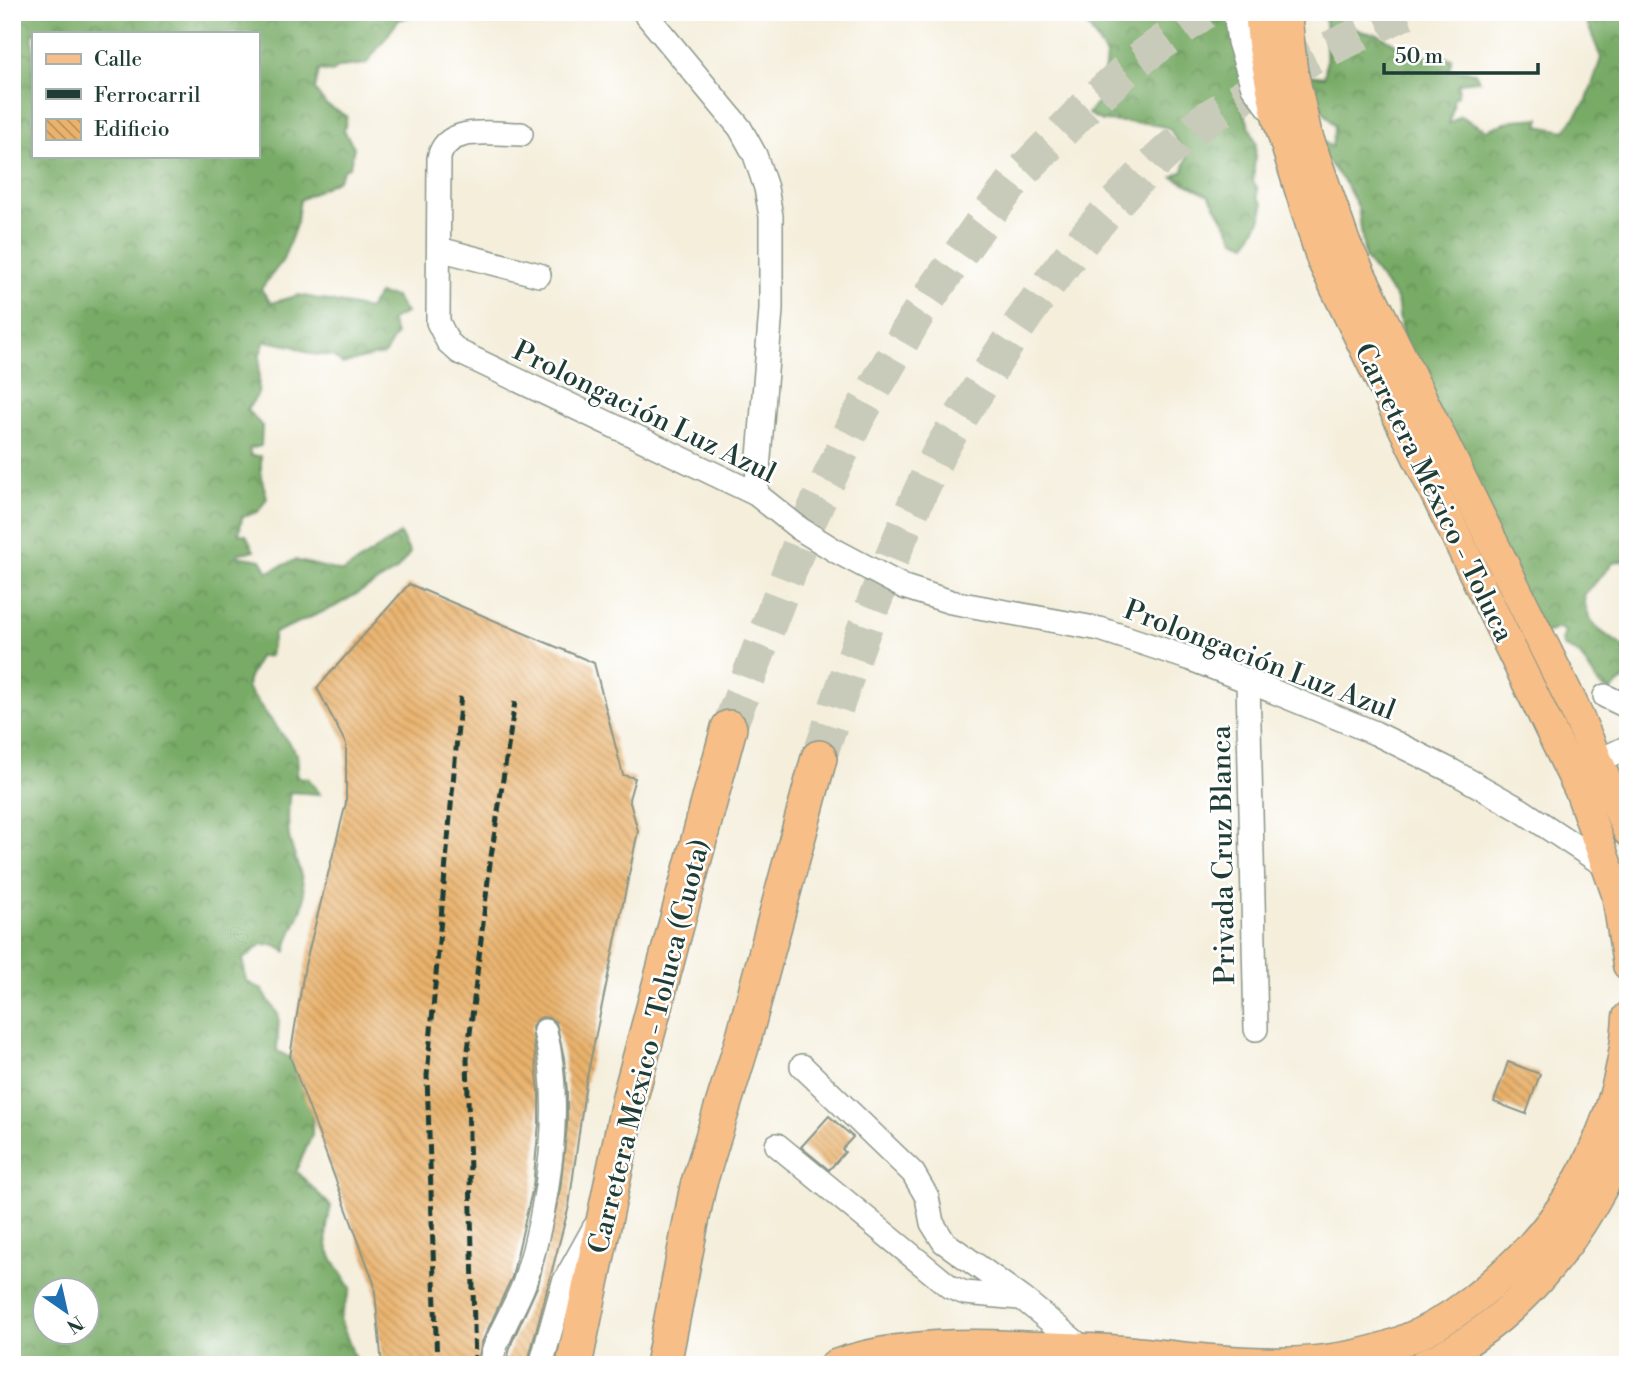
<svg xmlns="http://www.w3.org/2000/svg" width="1640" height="1377" font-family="'Libre Bodoni',serif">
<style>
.forest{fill:url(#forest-crowns);stroke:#4c744d;stroke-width:2;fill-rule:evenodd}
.building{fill:url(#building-back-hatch)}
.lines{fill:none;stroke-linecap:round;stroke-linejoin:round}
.highway-tunnel{stroke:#c9cbba;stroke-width:35;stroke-dasharray:35 18;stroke-linecap:butt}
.minor-casing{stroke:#8a9688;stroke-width:26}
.major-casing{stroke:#8a9688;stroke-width:33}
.highway-casing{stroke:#8a9688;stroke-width:38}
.minor{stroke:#fff;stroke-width:23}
.major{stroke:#f7be88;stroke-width:30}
.highway{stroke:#f7be88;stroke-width:35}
.rail{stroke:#1f3d34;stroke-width:5;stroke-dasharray:10 5;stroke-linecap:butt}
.labels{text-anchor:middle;stroke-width:5;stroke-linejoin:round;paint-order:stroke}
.street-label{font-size:28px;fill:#1f3d34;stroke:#fff}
</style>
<defs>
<pattern id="forest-crowns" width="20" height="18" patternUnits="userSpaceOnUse" patternTransform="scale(1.75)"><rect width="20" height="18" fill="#78ab66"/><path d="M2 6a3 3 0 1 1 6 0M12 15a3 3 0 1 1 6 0" fill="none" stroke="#628c55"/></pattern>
<pattern id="building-back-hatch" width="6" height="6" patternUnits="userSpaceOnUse" patternTransform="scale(1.75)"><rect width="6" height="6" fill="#eab26c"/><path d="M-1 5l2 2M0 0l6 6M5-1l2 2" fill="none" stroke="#bd925a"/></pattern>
</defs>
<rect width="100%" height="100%" fill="#fff"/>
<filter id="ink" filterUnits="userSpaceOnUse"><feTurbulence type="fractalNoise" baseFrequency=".0143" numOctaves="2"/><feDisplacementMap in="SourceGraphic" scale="14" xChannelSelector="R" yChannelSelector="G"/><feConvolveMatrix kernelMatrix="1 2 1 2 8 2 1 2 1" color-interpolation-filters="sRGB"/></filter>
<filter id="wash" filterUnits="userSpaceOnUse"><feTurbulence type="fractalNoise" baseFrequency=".00686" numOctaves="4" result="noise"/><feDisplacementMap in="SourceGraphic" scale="28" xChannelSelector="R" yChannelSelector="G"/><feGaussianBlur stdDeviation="1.57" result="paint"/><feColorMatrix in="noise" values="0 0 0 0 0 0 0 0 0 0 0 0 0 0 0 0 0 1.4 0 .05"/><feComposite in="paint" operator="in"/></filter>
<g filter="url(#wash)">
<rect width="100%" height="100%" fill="#f4eedb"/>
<g class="forest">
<path d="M12 12H421L399 20 366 64 340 67 332 72 319 70 315 90 326 105 347 116 344 131 354 147 350 166 343 171 338 180 300 200 296 225 283 260 261 289 271 303 299 295 369 309 378 294 395 297 406 313 391 320 396 335 384 355 373 356 342 364 333 356 311 354 293 346 265 341 260 354 258 394 247 410 262 426 261 446 249 449 251 456H261V476L267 498 258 512 242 517 239 534 246 535 254 551 239 553 237 556 261 560 268 572 295 560 343 572 400 534 410 553 396 571 334 607 274 633 270 656 259 657 248 680 247 688 297 754 298 766 296 777 308 778 320 794 290 792C288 802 287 832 290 841 295 860 305 879 304 900 302 916 288 933 286 951L276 945 262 944 243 959 246 981 262 990 279 1016 277 1051 302 1064 313 1082 312 1135 296 1171 331 1206C320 1252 329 1251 351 1288L340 1319 354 1356V1365H12ZM33 33H257V156H33ZM46 1290H88V1332H46Z"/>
<path d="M1079 12H1222L1241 24 1243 86 1240 102 1256 143 1253 182 1257 187 1258 198 1263 204 1261 218 1247 244 1235 239 1209 195 1173 177 1183 171 1187 158 1169 128 1146 123 1102 121 1088 114 1102 97 1106 55Z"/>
<path d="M1326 12H1344L1349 19 1348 26 1364 32 1378 34 1420 58 1436 55 1452 59 1449 69 1475 72 1479 81 1459 83 1458 96 1453 99C1455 111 1450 113 1449 124L1460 116 1486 130 1513 120 1540 118 1538 126 1565 131 1587 100 1601 58 1586 20 1614 18 1628 12V560L1613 563 1584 595C1587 628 1598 629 1624 647L1628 676 1610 691 1599 685 1580 655 1563 646 1562 638 1566 632 1558 628 1545 633 1523 611 1486 599 1455 517 1401 330 1397 299 1365 259 1358 207 1345 183 1318 149 1319 139 1332 147 1335 126 1312 97 1308 75 1324 77C1330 56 1323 34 1326 12Z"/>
</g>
<g id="blocks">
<g class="building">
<path d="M409 584 594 663 623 775 635 778 629 799 638 831 586 1082 569 1206 527 1365H505L512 1342 538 1285 560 1191 567 1125V1091L564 1058 556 1022 549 1018 542 1017 535 1021 532 1027 539 1092V1123L533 1187 512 1277 482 1342 477 1365H382L374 1283 290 1057 305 965 346 803V744L317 688Z"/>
<path d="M1508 1062 1540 1074 1526 1114 1494 1102Z"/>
<path d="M829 1116 853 1137 842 1149 845 1152 829 1170 801 1147Z"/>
</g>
</g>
</g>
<g filter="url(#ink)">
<use href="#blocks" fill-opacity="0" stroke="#8a9688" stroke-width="2"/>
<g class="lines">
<g class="highway-tunnel">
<path d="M729 728 808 523 857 419 917 315 980 225 1017 177 1089 104 1134 63 1204 12"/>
<path d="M819 758C854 654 890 551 939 453 951 431 965 411 978 390 1037 292 1108 198 1197 126 1208 117 1221 110 1232 103 1287 68 1347 40 1406 12"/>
</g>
<defs>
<g id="minor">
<path d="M644 12 740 128 755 155 766 188 771 216V310L756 494"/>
<path d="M1235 12 1239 42 1253 87 1277 118"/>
<path d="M521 134C494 134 446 124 439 158L438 322 448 342 459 352 756 494 800 529 836 551 904 587 951 602 1100 629 1191 659 1248 681 1375 733 1452 771 1521 810 1610 869"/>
<path d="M439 249 539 275"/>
<path d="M1248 681 1256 1029"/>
<path d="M1605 696 1628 707"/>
<path d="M1598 761 1628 747"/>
<path d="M802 1066 913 1173 927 1197 932 1223 944 1242 1022 1298 1084 1349"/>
<path d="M777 1145 950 1287 965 1293 1019 1298"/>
<path d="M491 1365C490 1347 518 1303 525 1281 548 1208 564 1106 545 1031"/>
<path d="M541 1365 564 1282 594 1228"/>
</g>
<g id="major">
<path d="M1260 12 1263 43 1278 119 1322 260 1581 793 1617 894 1628 965"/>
<path d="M1286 12 1292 69 1306 132 1345 243 1574 707 1628 831"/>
<path d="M835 1365C891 1345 954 1343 1012 1346 1053 1348 1093 1348 1134 1352 1221 1361 1316 1375 1400 1342 1452 1322 1493 1286 1531 1246 1587 1185 1623 1100 1628 1017"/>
<path d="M1423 1365C1521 1323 1588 1229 1628 1133"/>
</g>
<g id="highway">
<path d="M574 1365 630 1097 729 728"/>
<path d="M663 1365 698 1186 742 1044 819 758"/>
</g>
</defs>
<use href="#minor" class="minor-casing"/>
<use href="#major" class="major-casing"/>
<use href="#highway" class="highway-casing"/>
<use href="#minor" class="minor"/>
<use href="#major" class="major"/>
<use href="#highway" class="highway"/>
<g class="rail">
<path d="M437 1365 427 1076 461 693"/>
<path d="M475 1365 467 1059 490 863 515 702"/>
</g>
</g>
</g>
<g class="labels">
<g class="street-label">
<text transform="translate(645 411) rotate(26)" y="10">Prolongación Luz Azul</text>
<text transform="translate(1435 492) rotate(64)" y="10">Carretera México - Toluca</text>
<text transform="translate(1260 659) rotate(21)" y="10">Prolongación Luz Azul</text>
<text transform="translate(1222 855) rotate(-91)" y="10">Privada Cruz Blanca</text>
<text transform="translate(648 1046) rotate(-76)" y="10">Carretera México - Toluca (Cuota)</text>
</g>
</g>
<rect width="1640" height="1377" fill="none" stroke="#fff" stroke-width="42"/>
<rect x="32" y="32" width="228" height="126" fill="#ffffff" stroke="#a5b1ae" stroke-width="2"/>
<rect x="46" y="54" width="35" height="10" fill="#f7be88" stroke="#a5b1ae" stroke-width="2"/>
<text x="94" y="66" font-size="21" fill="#1f3d34">Calle</text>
<rect x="46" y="89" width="35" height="10" fill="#1f3d34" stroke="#a5b1ae" stroke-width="2"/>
<text x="94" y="102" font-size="21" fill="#1f3d34">Ferrocarril</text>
<rect x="46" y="119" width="35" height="21" fill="url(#building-back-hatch)" stroke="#a5b1ae" stroke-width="2"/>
<text x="94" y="136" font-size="21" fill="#1f3d34">Edificio</text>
<g transform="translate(66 1311) rotate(146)"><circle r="33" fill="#ffffff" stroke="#a5b1ae" stroke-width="2"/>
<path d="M0-5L12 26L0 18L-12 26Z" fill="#1f6fb2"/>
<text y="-10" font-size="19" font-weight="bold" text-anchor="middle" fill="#1f3d34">N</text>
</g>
<path d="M1384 63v10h154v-10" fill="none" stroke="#1f3d34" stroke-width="3.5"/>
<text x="1395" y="63" font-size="21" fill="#1f3d34" stroke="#ffffff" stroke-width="5" paint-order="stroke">50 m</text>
</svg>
